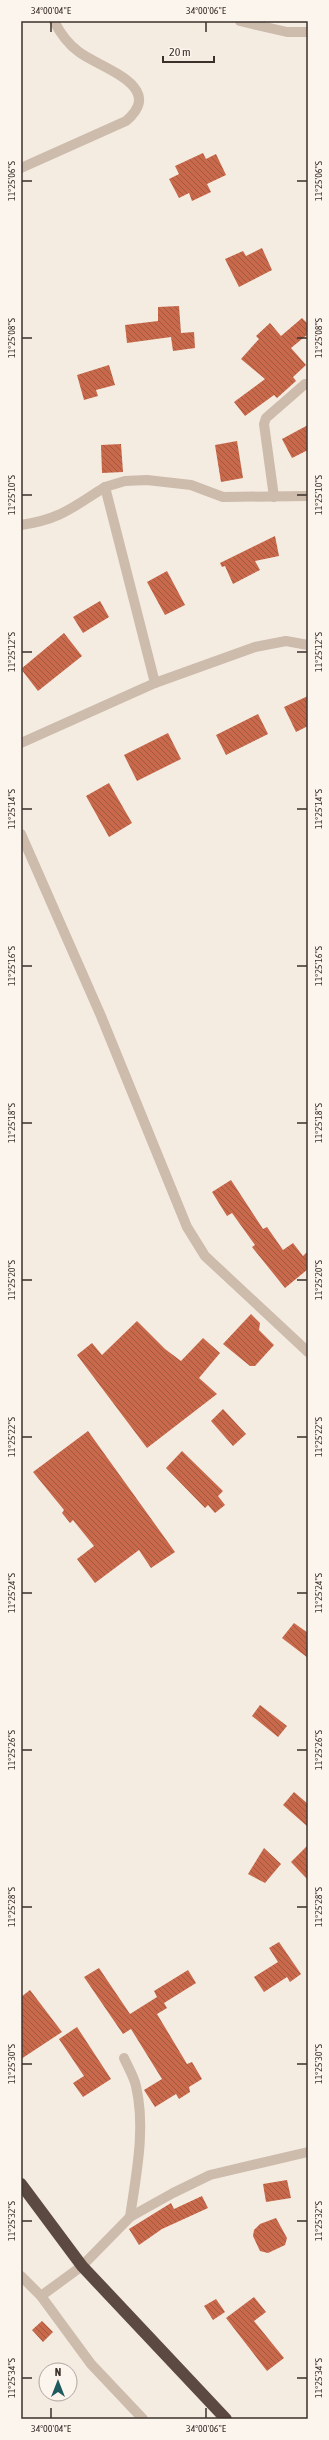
<svg xmlns="http://www.w3.org/2000/svg" width="329" height="2440" font-family="'Asap Condensed',sans-serif">
<style>
.building{fill:url(#building-back-hatch)}
.lines{fill:none;stroke-linecap:round;stroke-linejoin:round}
.minor{stroke:#cdbbac;stroke-width:10}
.highway{stroke:#5c4a42;stroke-width:12}
.ticks{fill:none;stroke:#3b302b;stroke-width:1.5}
.neatline{fill:none;stroke:#3b302b;stroke-width:1.5}
.ticks-label{font-size:10px;text-anchor:middle;fill:#3b302b}
</style>
<defs>
<pattern id="building-back-hatch" width="6" height="6" patternUnits="userSpaceOnUse"><rect width="6" height="6" fill="#c8694b"/><path d="M-1 5l2 2M0 0l6 6M5-1l2 2" fill="none" stroke="#a4573f"/></pattern>
</defs>
<rect width="100%" height="100%" fill="#f4ebe1"/>
<g class="building">
<path d="M203 153 206 159 216 154 226 175 207 184 211 192 192 201 189 193 179 198 169 179 179 174 175 166Z"/>
<path d="M262 248 272 270 239 287 225 259 243 251 246 256Z"/>
<path d="M179 306 181 333 194 332 195 348 173 351 171 337 127 343 125 325 158 321V307Z"/>
<path d="M302 318 308 324V334L291 348 306 365 293 377 296 381 277 398 274 395 245 416 234 402 265 379 241 359 259 339 256 336 270 323 281 336Z"/>
<path d="M109 365 115 385 96 390 98 396 84 400 77 375Z"/>
<path d="M308 425V450L292 458 282 439Z"/>
<path d="M237 441 243 478 221 482 215 445Z"/>
<path d="M121 444 123 472 102 473 101 445Z"/>
<path d="M275 536 279 556 255 561 260 570 233 584 225 566 222 567 220 563Z"/>
<path d="M167 571 185 605 165 615 147 582Z"/>
<path d="M100 601 109 617 83 633 73 617Z"/>
<path d="M64 633 82 656 38 691 21 669Z"/>
<path d="M308 696V726L296 732 284 707Z"/>
<path d="M258 714 268 734 226 755 216 735Z"/>
<path d="M168 733 181 759 137 781 124 755Z"/>
<path d="M109 783 132 823 109 837 86 796Z"/>
<path d="M231 1180 263 1229 267 1227 283 1250 293 1243 303 1256 308 1251V1269L285 1288 252 1247 255 1245 232 1213 227 1216 212 1192Z"/>
<path d="M251 1314 260 1323 259 1330 274 1345 255 1366H250L223 1344Z"/>
<path d="M137 1321 165 1349 181 1361 203 1338 220 1353 199 1378 217 1394 147 1448 77 1355 92 1343 102 1355Z"/>
<path d="M223 1409 246 1434 233 1446 211 1421Z"/>
<path d="M88 1431 175 1552 151 1568 139 1550 95 1583 77 1559 94 1546 73 1520 70 1523 62 1513 64 1510 33 1472Z"/>
<path d="M182 1451 223 1491 218 1496 225 1505 215 1513 208 1505 205 1508 166 1468Z"/>
<path d="M294 1623 308 1633V1658L282 1638Z"/>
<path d="M260 1705 287 1726 278 1737 252 1716Z"/>
<path d="M294 1792 308 1804V1827L283 1805Z"/>
<path d="M308 1845V1880L291 1862Z"/>
<path d="M264 1848 281 1864 265 1883 248 1874Z"/>
<path d="M279 1942 301 1974 290 1982 287 1977 264 1992 254 1977 278 1962 269 1948Z"/>
<path d="M99 1968 130 2014 157 1997 154 1991 188 1970 196 1983 164 2003 167 2008 157 2014 187 2064 192 2062 202 2079 189 2087 190 2092 179 2099 176 2094 155 2107 144 2090 162 2079 131 2029 123 2034 84 1977Z"/>
<path d="M30 1990 62 2032 21 2059V1997Z"/>
<path d="M77 2027 111 2079 83 2097 73 2083 84 2076 59 2039Z"/>
<path d="M287 2180 291 2198 266 2202 263 2184Z"/>
<path d="M202 2196 208 2208 162 2229 139 2245 129 2229 171 2203 174 2209Z"/>
<path d="M276 2218 287 2238 285 2245 268 2253 260 2251 253 2236 254 2230 260 2224Z"/>
<path d="M254 2297 266 2312 254 2321 284 2358 267 2371 226 2318Z"/>
<path d="M216 2299 225 2312 213 2320 204 2306Z"/>
<path d="M42 2321 53 2332 43 2342 32 2330Z"/>
</g>
<g class="lines">
<g class="minor">
<path d="M240 21 287 32H308"/>
<path d="M21 168 126 121C167 86 100 68 79 52 68 44 60 33 54 21"/>
<path d="M274 497 264 424 266 418 305 384"/>
<path d="M21 525C61 519 73 507 105 487"/>
<path d="M155 683 105 487 125 481 147 480 191 485 223 497 308 496"/>
<path d="M21 743 155 683 255 647 286 641 308 645"/>
<path d="M21 834 101 1016 187 1227 205 1256 308 1352"/>
<path d="M124 2058C128 2067 134 2077 136 2086 146 2129 136 2175 130 2217"/>
<path d="M21 2276 41 2296 91 2364 143 2419"/>
<path d="M41 2296 82 2266 130 2217 173 2193 210 2175 308 2152"/>
</g>
<path class="highway" d="M21 2184 82 2266 226 2419"/>
</g>
<path class="ticks" d="M51 22V32M206 22V32M22 181H32M297 181H307M22 338H32M297 338H307M22 495H32M297 495H307M22 652H32M297 652H307M22 809H32M297 809H307M22 966H32M297 966H307M22 1123H32M297 1123H307M22 1280H32M297 1280H307M22 1437H32M297 1437H307M22 1593H32M297 1593H307M22 1750H32M297 1750H307M22 1907H32M297 1907H307M22 2064H32M297 2064H307M22 2221H32M297 2221H307M22 2378H32M297 2378H307M51 2408V2418M206 2408V2418"/>
<rect width="329" height="2440" fill="none" stroke="#fbf5ee" stroke-width="44"/>
<g transform="translate(58 2382)"><circle r="19" fill="#fbf5ee" stroke="#aea6a0"/>
<path d="M0-3L7 15L0 10L-7 15Z" fill="#1f5a5e"/>
<text y="-6" font-size="11" font-weight="bold" text-anchor="middle" fill="#3b302b">N</text>
</g>
<path d="M163 56v6h51v-6" fill="none" stroke="#3b302b" stroke-width="2"/>
<text x="169" y="56" font-size="12" fill="#3b302b" stroke="#fbf5ee" stroke-width="3" paint-order="stroke">20 m</text>
<rect x="22" y="22" width="285" height="2396" class="neatline"/>
<g class="ticks-label">
<text x="51" y="14">34°00'04"E</text>
<text x="206" y="14">34°00'06"E</text>
<text transform="translate(11 181) rotate(-90)" y="4">11°25'06"S</text>
<text transform="translate(318 181) rotate(-90)" y="4">11°25'06"S</text>
<text transform="translate(11 338) rotate(-90)" y="4">11°25'08"S</text>
<text transform="translate(318 338) rotate(-90)" y="4">11°25'08"S</text>
<text transform="translate(11 495) rotate(-90)" y="4">11°25'10"S</text>
<text transform="translate(318 495) rotate(-90)" y="4">11°25'10"S</text>
<text transform="translate(11 652) rotate(-90)" y="4">11°25'12"S</text>
<text transform="translate(318 652) rotate(-90)" y="4">11°25'12"S</text>
<text transform="translate(11 809) rotate(-90)" y="4">11°25'14"S</text>
<text transform="translate(318 809) rotate(-90)" y="4">11°25'14"S</text>
<text transform="translate(11 966) rotate(-90)" y="4">11°25'16"S</text>
<text transform="translate(318 966) rotate(-90)" y="4">11°25'16"S</text>
<text transform="translate(11 1123) rotate(-90)" y="4">11°25'18"S</text>
<text transform="translate(318 1123) rotate(-90)" y="4">11°25'18"S</text>
<text transform="translate(11 1280) rotate(-90)" y="4">11°25'20"S</text>
<text transform="translate(318 1280) rotate(-90)" y="4">11°25'20"S</text>
<text transform="translate(11 1437) rotate(-90)" y="4">11°25'22"S</text>
<text transform="translate(318 1437) rotate(-90)" y="4">11°25'22"S</text>
<text transform="translate(11 1593) rotate(-90)" y="4">11°25'24"S</text>
<text transform="translate(318 1593) rotate(-90)" y="4">11°25'24"S</text>
<text transform="translate(11 1750) rotate(-90)" y="4">11°25'26"S</text>
<text transform="translate(318 1750) rotate(-90)" y="4">11°25'26"S</text>
<text transform="translate(11 1907) rotate(-90)" y="4">11°25'28"S</text>
<text transform="translate(318 1907) rotate(-90)" y="4">11°25'28"S</text>
<text transform="translate(11 2064) rotate(-90)" y="4">11°25'30"S</text>
<text transform="translate(318 2064) rotate(-90)" y="4">11°25'30"S</text>
<text transform="translate(11 2221) rotate(-90)" y="4">11°25'32"S</text>
<text transform="translate(318 2221) rotate(-90)" y="4">11°25'32"S</text>
<text transform="translate(11 2378) rotate(-90)" y="4">11°25'34"S</text>
<text transform="translate(318 2378) rotate(-90)" y="4">11°25'34"S</text>
<text x="51" y="2432">34°00'04"E</text>
<text x="206" y="2432">34°00'06"E</text>
</g>
</svg>
